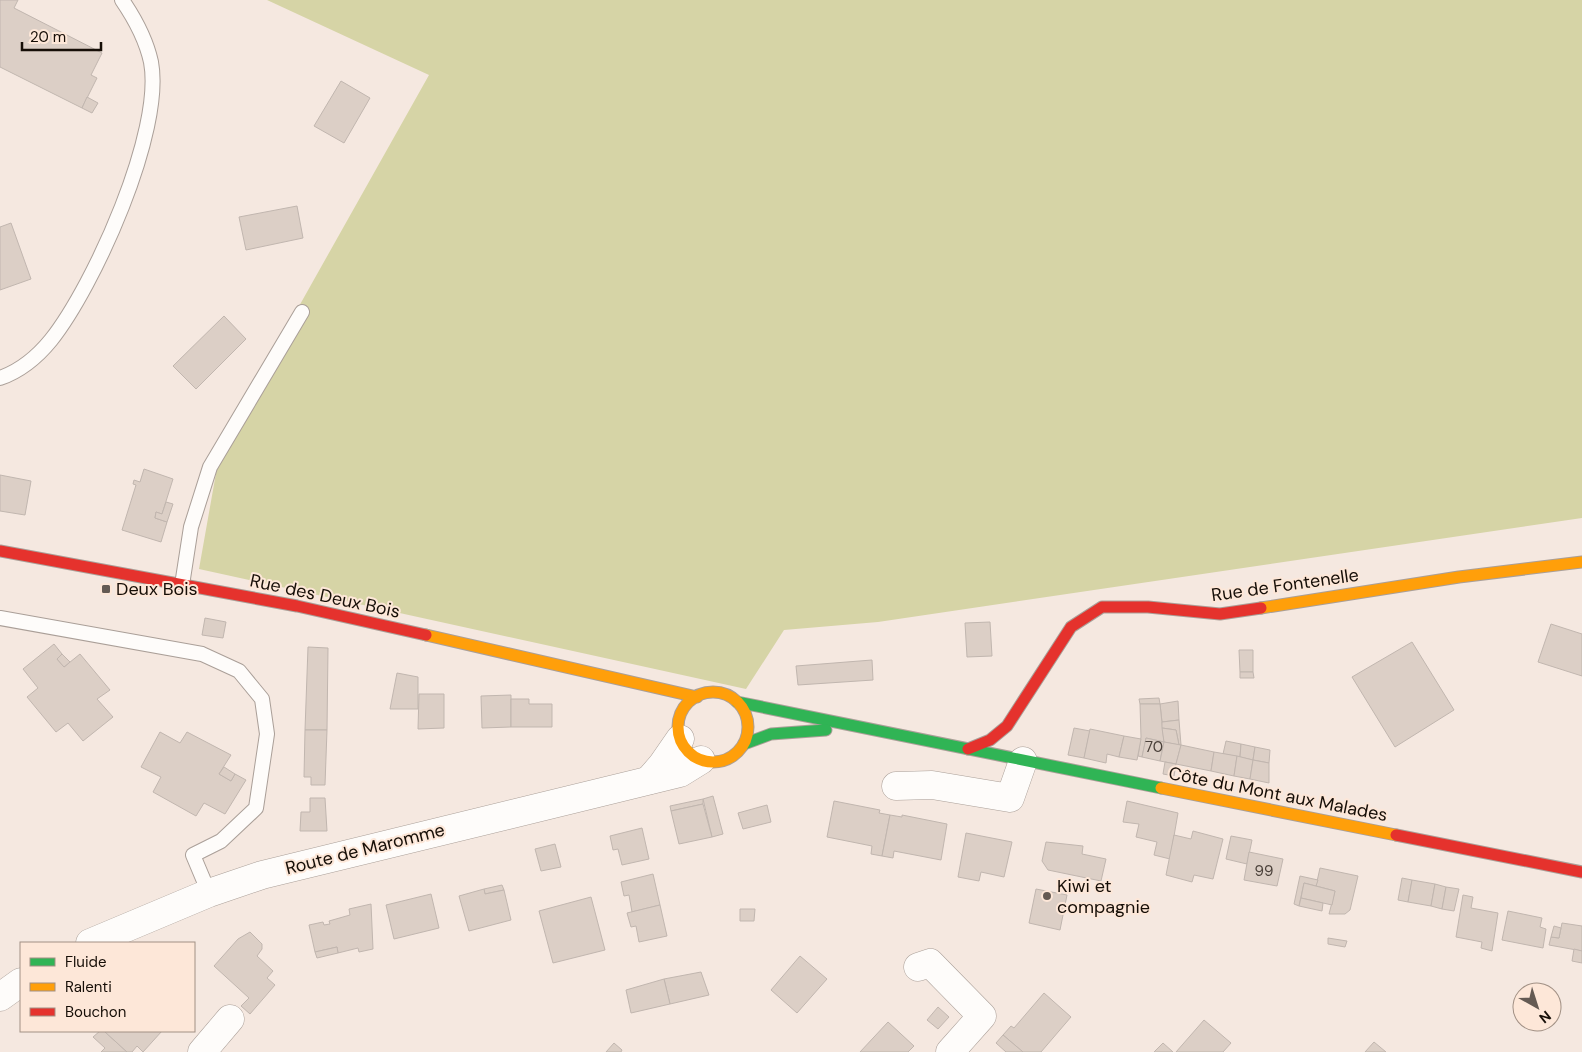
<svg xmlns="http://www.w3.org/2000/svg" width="1582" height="1052" font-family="'DM Sans',sans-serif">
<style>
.green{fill:#d6d4a6}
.building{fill:#dccfc6;stroke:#c1b6af}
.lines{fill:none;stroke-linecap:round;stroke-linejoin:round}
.lane-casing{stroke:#aa9f98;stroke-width:16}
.street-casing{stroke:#aa9f98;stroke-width:29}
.fast-casing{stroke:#aa9f98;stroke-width:13}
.slow-casing{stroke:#aa9f98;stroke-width:13}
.jam-casing{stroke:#aa9f98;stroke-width:13}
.lane{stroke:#fefcfa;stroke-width:14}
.street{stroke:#fefcfa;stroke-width:28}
.fast{stroke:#30b455;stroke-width:11}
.slow{stroke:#ff9f0a;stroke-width:11}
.jam{stroke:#e5322d;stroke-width:11}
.poi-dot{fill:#645a53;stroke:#fde7d8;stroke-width:2}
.labels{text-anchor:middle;stroke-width:4;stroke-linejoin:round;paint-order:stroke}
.number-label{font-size:15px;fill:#4b413a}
.street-label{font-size:18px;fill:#160e07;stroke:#fde7d8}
.poi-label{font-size:18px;fill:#160e07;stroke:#fde7d8;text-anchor:start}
</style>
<rect width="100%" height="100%" fill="#f5e8e0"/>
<path class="green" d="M267 0H1582V518L878 622 784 630 746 689 199 569 221 445 429 75Z"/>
<g class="building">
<path d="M0 0H18L14 8 102 53 91 75 97 78 82 108 0 67Z"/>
<path d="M341 81 370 98 344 143 314 126Z"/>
<path d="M87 97 98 103 92 113 82 108Z"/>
<path d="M297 206 303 238 246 250 239 217Z"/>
<path d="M11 223 31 279 0 290V227Z"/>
<path d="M224 316 246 339 196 389 173 366Z"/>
<path d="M144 469 173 479 162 514 156 512 155 518 167 522 161 542 122 530 136 485 133 484 134 480 140 482Z"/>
<path d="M0 475 31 481 25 515 0 511Z"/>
<path d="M166 502 173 504 167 522 155 518 156 512 162 514Z"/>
<path d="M205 618 226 622 223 638 202 635Z"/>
<path d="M990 622 992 656 967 657 965 623Z"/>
<path d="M1551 624 1582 634V676L1538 662Z"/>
<path d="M1412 642 1454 710 1395 747 1352 677Z"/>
<path d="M54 644 62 654 57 659 64 667 80 654 110 690 97 699 113 717 83 741 68 723 56 732 27 697 38 688 23 669Z"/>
<path d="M308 647 328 648 327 730H305Z"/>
<path d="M1239 650H1253V672H1240Z"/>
<path d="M62 654 70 662 64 667 57 659Z"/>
<path d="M872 660 873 680 798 685 796 666Z"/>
<path d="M1240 672H1253L1254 678H1240Z"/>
<path d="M397 673 418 677V709H390Z"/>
<path d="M419 694H444V728L418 729Z"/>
<path d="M511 695V727L482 728 481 696Z"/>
<path d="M1159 698 1160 704H1140L1139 699Z"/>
<path d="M511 699H529V704H552V727H511Z"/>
<path d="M1178 701 1179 720 1162 722 1160 704Z"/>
<path d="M1140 704H1160L1164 742 1146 738 1142 757 1138 756 1141 737Z"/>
<path d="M1179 720 1181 745H1179L1176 730 1162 728V722Z"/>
<path d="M1074 728 1090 731 1084 758 1068 755Z"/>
<path d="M1162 728 1176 730 1179 745 1164 742Z"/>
<path d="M1090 729 1124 736 1119 757 1107 754 1106 763 1084 758Z"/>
<path d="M305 730H327L325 785H311V777H304Z"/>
<path d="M160 732 180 743 187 732 231 755 219 774 231 781 235 774 246 780 225 814 204 803 196 816 153 792 161 777 141 767Z"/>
<path d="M1124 736 1141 739 1137 760 1119 757Z"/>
<path d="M1146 738 1164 742 1160 761 1142 757Z"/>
<path d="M1226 741 1241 744 1240 757 1223 754Z"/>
<path d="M1164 742 1181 745 1176 764 1160 761Z"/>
<path d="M1241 744 1255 747 1253 760 1240 757Z"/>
<path d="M1181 745 1214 752 1211 771 1176 764Z"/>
<path d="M1255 747 1270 750 1269 763 1253 760Z"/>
<path d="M1214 752 1237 756 1234 776 1211 771Z"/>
<path d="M1237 756 1253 760 1250 779 1234 776Z"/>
<path d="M1253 760 1269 763V783L1250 779Z"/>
<path d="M1165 762 1176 764 1174 776 1163 774Z"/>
<path d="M224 767 235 774 231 781 219 774Z"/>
<path d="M713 796 723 834 712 837 703 799Z"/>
<path d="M310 798H325L327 831H300L301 812H310Z"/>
<path d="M703 799V804L671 811 670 806Z"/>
<path d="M834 801 880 810 879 813 890 815 882 856 871 854 872 846 827 837Z"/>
<path d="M1127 801 1178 813 1170 859 1154 855 1157 842 1136 837 1139 824 1123 822Z"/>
<path d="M703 804 712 837 679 844 671 811Z"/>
<path d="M767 805 771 822 743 829 738 813Z"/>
<path d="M890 815 902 817V815L947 824 941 860 894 851 893 858 882 856Z"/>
<path d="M642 828 649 859 622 865 618 849 613 850 610 836Z"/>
<path d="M1193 831 1223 839 1213 879 1194 875 1192 882 1166 875 1174 835 1191 839Z"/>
<path d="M966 833 1012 842 1004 877 981 872 979 881 958 877Z"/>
<path d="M1231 836 1252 840 1247 864 1226 859Z"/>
<path d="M1046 842 1083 846 1082 854 1106 859 1101 881 1048 870 1042 861Z"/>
<path d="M555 844 561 867 541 871 535 849Z"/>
<path d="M1249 852 1283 859 1277 886 1244 880Z"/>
<path d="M1320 868 1358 876 1350 910 1345 914H1329L1335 891 1316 886Z"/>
<path d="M653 874 660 905 632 912 629 895 624 896 621 882Z"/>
<path d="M1300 876 1318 880 1316 886 1304 883 1299 906 1294 904Z"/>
<path d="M1402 878 1412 880 1408 902 1398 900Z"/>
<path d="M1412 880 1435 884 1431 906 1408 902Z"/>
<path d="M1304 883 1335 891 1332 905 1301 898Z"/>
<path d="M1435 884 1446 887 1442 909 1431 906Z"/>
<path d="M502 885 504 890 485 894 484 889Z"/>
<path d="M1446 887 1459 889 1454 911 1442 909Z"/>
<path d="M484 889 485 894 504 890 511 920 469 931 459 896Z"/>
<path d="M1036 889 1067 895 1060 930 1029 923Z"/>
<path d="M431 894 439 928 394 939 386 905Z"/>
<path d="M1463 895 1473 897 1471 908 1498 913 1492 951 1481 948 1482 942 1456 937Z"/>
<path d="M591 897 605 950 553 963 539 911Z"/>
<path d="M1301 898 1323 903 1322 911 1299 906Z"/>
<path d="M371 904 373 949 359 952 358 948 338 953 337 947 315 952 309 925 323 922 324 925 330 924 329 921 350 915 349 909Z"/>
<path d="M660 905 667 936 639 942 636 926 631 927 627 913Z"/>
<path d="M740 909H755L754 921H740Z"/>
<path d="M1508 911 1542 918 1540 927 1546 929 1543 948 1502 940Z"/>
<path d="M1562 923 1582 926V951L1549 945 1551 937 1559 938Z"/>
<path d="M1554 926 1561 928 1559 938 1551 937Z"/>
<path d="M250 932 262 944V949L257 956 273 971 267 978 275 985 250 1014 241 1006 249 998 214 966 238 939Z"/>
<path d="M1328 938 1347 941 1345 947 1328 944Z"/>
<path d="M337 947 338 953 317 958 315 952Z"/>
<path d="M1574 949 1582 951V963L1572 961Z"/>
<path d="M800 956 827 979 797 1013 771 990Z"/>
<path d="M701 972 709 995 670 1004 664 979Z"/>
<path d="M664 979 670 1004 631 1013 626 990Z"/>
<path d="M1044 993 1071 1017 1041 1052H1023L1003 1035 1011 1026 1014 1028Z"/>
<path d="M938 1007 949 1017 938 1029 927 1020Z"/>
<path d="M1204 1020 1231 1043 1223 1052H1176Z"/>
<path d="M888 1022 914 1046 908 1052H860Z"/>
<path d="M100 1031H104L127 1052H101L105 1048 93 1037Z"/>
<path d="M104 1031H162L143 1052 137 1046 132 1052H127Z"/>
<path d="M1003 1035 1023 1052H1006L996 1043Z"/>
<path d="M1374 1042 1386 1052H1365Z"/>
<path d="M614 1043 622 1050 621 1052H606Z"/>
<path d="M1163 1043 1173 1052H1154Z"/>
</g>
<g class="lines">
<defs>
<g id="lane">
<path d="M0 378C20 371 38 356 51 340 94 286 164 131 151 62 146 39 135 19 122 0"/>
<path d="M182 585 191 527 210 467 302 312"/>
<path d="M0 618 202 654 239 671 262 699 267 734 256 808 221 841 193 855 209 893"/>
</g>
<g id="street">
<path d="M649 780 662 765 680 739"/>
<path d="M896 786 932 785 1010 798 1023 761"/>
<path d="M90 943 209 893 262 875 680 773 701 760"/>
<path d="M918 967 930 963 982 1016 950 1052"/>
<path d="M0 997 21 982"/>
<path d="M202 1052 230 1019"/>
</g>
<g id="fast">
<path d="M737 702 1161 788"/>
<path d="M744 744 771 734 826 730"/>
</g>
<g id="slow">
<path d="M1261 608 1459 577 1582 562"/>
<path d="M426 635 697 697"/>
<circle cx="713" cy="727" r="35"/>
<path d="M1161 788 1396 835"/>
</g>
<g id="jam">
<path d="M0 551 297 606 426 635"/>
<path d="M968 749 990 740 1007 726 1071 627 1102 607H1148L1220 614 1261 608"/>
<path d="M1396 835 1582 872"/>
</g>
</defs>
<use href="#lane" class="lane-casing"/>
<use href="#street" class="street-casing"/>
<use href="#fast" class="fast-casing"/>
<use href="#slow" class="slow-casing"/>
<use href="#jam" class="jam-casing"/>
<use href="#lane" class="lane"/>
<use href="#street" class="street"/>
<use href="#fast" class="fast"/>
<use href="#slow" class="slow"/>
<use href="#jam" class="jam"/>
</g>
<g class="poi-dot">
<rect x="101" y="584" width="10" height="10" rx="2.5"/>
<circle cx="1047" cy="896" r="5"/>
</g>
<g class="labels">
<g class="number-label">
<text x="1154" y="752">70</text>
<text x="1264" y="876">99</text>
</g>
<g class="street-label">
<text transform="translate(1285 585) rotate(-8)" y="6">Rue de Fontenelle</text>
<text transform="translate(325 596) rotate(12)" y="6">Rue des Deux Bois</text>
<text transform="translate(1278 794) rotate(11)" y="6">Côte du Mont aux Malades</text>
<text transform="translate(365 849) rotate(-14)" y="6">Route de Maromme</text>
</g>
<g class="poi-label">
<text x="116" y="595">Deux Bois</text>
<text x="1057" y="892">Kiwi et<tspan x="1057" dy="21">compagnie</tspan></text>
</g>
</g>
<rect x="20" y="942" width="175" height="90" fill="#fde7d8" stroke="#a19084"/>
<rect x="30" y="958" width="25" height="8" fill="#30b455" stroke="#a19084"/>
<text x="65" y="967" font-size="15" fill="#160e07">Fluide</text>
<rect x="30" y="983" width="25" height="8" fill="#ff9f0a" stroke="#a19084"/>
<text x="65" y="992" font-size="15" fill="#160e07">Ralenti</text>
<rect x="30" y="1008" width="25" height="8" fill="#e5322d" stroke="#a19084"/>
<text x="65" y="1017" font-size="15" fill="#160e07">Bouchon</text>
<g transform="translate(1537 1007) rotate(141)"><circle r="24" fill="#fde7d8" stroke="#a19084"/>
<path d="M0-4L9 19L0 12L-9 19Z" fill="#645a53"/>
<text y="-8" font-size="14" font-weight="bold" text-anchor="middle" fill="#160e07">N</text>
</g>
<path d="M22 42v8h79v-8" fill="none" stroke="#160e07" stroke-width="2.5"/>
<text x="30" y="42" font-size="15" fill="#160e07" stroke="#fde7d8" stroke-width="4" paint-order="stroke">20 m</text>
</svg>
